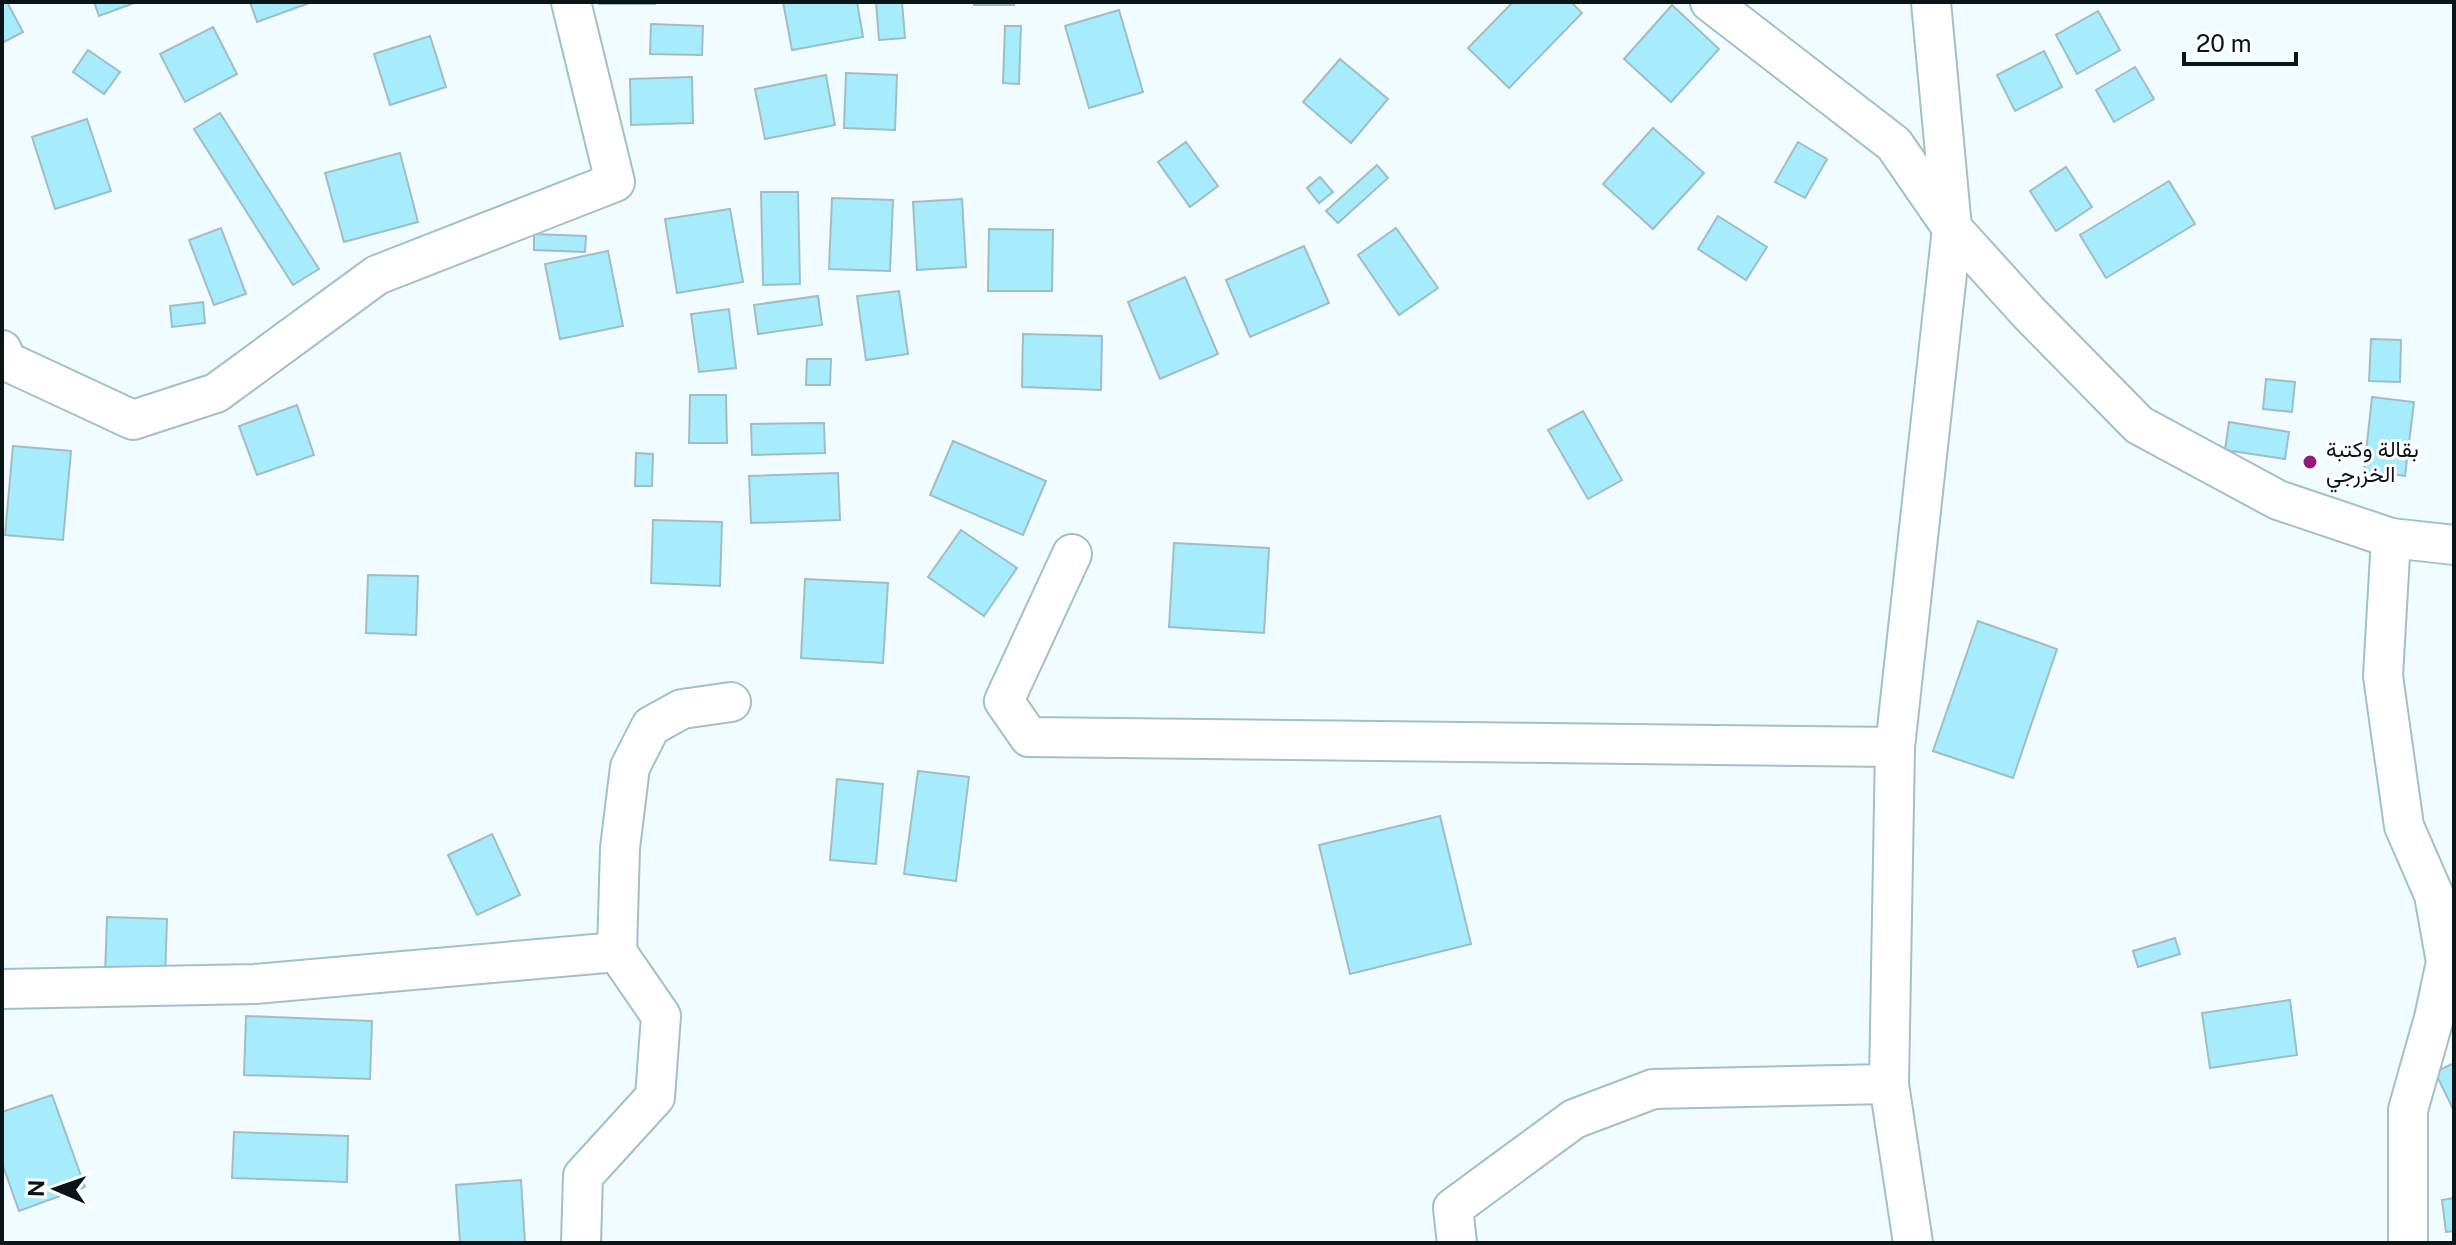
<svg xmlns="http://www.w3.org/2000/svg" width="2456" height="1245" font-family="'Public Sans',Vazirmatn,sans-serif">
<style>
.building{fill:#a7ecfd;stroke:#9fbdc5;stroke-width:2}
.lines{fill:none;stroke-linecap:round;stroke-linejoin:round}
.street-casing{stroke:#a2c0c8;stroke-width:42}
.street{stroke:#fff;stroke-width:38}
.poi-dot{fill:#901b7a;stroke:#fff;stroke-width:3}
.labels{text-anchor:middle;stroke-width:6;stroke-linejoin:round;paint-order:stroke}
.poi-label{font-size:22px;fill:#0a1518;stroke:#fff;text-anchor:start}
</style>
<rect width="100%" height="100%" fill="#f0fcff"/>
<g class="building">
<path d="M2 2H7L23 32 2 43Z"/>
<path d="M94 2H137L99 16Z"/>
<path d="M250 2H312L257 22Z"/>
<rect x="599" y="2" width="56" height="2"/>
<path d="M783 2H857L863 37 792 50Z"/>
<path d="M876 2H902L905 38 879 40Z"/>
<rect x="974" y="2" width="40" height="3"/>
<path d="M1513 2H1571L1582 13 1509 88 1468 48Z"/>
<path d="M1672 5 1719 49 1671 102 1624 59Z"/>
<path d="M1119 10 1143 92 1089 108 1065 26Z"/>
<path d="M2098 11 2120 50 2077 74 2056 35Z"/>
<path d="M651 24 703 26 702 55 650 54Z"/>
<path d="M1005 26H1021L1019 84 1003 83Z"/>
<path d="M213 27 237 74 185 102 160 54Z"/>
<path d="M430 36 446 87 390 105 374 54Z"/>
<path d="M88 50 120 72 104 94 73 72Z"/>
<path d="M2044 51 2062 87 2015 111 1997 75Z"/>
<path d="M1340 59 1388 99 1351 143 1303 102Z"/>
<path d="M2135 67 2154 99 2114 122 2096 90Z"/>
<path d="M846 73 897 75 895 130 844 128Z"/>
<path d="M826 75 835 125 765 139 755 89Z"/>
<path d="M692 77 693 123 631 125 630 79Z"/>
<path d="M220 113 319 269 293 285 194 129Z"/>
<path d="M87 119 111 191 55 209 32 137Z"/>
<path d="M1653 128 1704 173 1653 229 1603 184Z"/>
<path d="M1186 142 1218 186 1190 207 1158 162Z"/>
<path d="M1798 142 1827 159 1805 198 1775 182Z"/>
<path d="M400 153 418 222 344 242 325 173Z"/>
<path d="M1377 165 1388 178 1338 223 1326 211Z"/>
<path d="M2066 167 2092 207 2056 231 2030 191Z"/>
<path d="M1320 177 1333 192 1319 203 1307 188Z"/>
<path d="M2169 181 2195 224 2106 278 2080 235Z"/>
<path d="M761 192H798L800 284 763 285Z"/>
<path d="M832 198 893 200 890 271 829 269Z"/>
<path d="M962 199 966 267 917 270 913 202Z"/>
<path d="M730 209 743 282 677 293 665 219Z"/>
<path d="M1718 216 1767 247 1746 280 1698 249Z"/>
<path d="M221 228 246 294 214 305 189 240Z"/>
<path d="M1396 228 1438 288 1399 315 1358 255Z"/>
<path d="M989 229 1053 230 1052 291H988Z"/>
<path d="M534 234 586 236 585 252 534 250Z"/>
<path d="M1304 246 1329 303 1250 337 1226 280Z"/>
<path d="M608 251 623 326 560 339 545 264Z"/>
<path d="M1185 277 1218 354 1160 379 1128 302Z"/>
<path d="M899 291 908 354 866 360 857 296Z"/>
<path d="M818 296 822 325 758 334 754 305Z"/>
<path d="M203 302 205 323 172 327 170 306Z"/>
<path d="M729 309 736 368 699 372 691 314Z"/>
<path d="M1023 334 1102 336 1101 390 1022 387Z"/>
<path d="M2371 339 2401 340 2400 382 2369 381Z"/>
<path d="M807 359H831L830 385H806Z"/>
<path d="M2266 379 2295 382 2292 412 2263 409Z"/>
<path d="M690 395H726L727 443H689Z"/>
<path d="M2372 397 2414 402 2405 476 2364 471Z"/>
<path d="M297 405 314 455 257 475 239 426Z"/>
<path d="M1583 411 1622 480 1588 499 1548 430Z"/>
<path d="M2229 422 2289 432 2285 459 2225 450Z"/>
<path d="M824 423 825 453 752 455 751 424Z"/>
<path d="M953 441 1046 481 1023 535 930 495Z"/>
<path d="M13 446 71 451 63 540 5 535Z"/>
<path d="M636 453 653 454 652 486H635Z"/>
<path d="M838 473 840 520 751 523 749 476Z"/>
<path d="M653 520 722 522 720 586 651 583Z"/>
<path d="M961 530 1017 568 984 616 928 577Z"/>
<path d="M1174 543 1269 548 1264 633 1169 627Z"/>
<path d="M368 575 418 576 416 635 366 633Z"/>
<path d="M805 579 888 583 883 663 801 658Z"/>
<path d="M1978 621 2057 649 2013 778 1933 751Z"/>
<path d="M918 771 969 777 956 881 904 874Z"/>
<path d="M837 779 883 784 876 864 830 860Z"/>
<path d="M1440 816 1471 944 1350 974 1319 845Z"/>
<path d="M492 834 520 895 477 915 448 855Z"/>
<path d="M107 917 167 919 165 978 105 976Z"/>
<path d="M2175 938 2180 954 2138 967 2133 951Z"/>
<path d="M2290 1000 2297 1055 2210 1068 2202 1013Z"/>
<path d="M246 1016 372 1021 370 1079 244 1075Z"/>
<path d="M2454 1063V1111L2435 1072Z"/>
<path d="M52 1095 85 1187 19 1211 2 1163V1112Z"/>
<path d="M234 1132 348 1136 347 1182 232 1178Z"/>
<path d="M521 1180 525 1243H460L456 1185Z"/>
<path d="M2454 1198V1231L2446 1232 2442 1200Z"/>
</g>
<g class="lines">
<defs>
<g id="street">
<path d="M1710 2 1894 144 1952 228 2029 313 2139 425 2278 500 2391 538 2454 545"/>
<path d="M2 350 6 361 133 420 216 393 377 275 615 182 571 2"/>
<path d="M2391 538 2383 676 2404 826 2434 895 2446 962 2434 1018 2408 1110V1243"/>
<path d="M1072 554 1004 701 1029 737 1895 747"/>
<path d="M2 989 255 984 617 952"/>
<path d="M581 1243 583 1176 655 1097 661 1016 617 952 620 848 630 767 651 726 682 709 731 702"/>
<path d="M1457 1243 1453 1208 1574 1119 1653 1089 1889 1084"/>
<path d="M1913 1243 1889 1084 1895 747 1952 228 1931 2"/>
</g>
</defs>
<use href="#street" class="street-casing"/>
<use href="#street" class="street"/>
</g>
<circle class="poi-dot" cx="2310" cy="462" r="8"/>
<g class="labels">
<g class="poi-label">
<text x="2326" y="457">بقالة وكتبة<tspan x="2326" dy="25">الخزرجي</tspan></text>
</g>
</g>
<rect width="2456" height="1245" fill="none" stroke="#0a1518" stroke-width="8"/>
<g transform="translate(56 1189) rotate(272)" stroke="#ffffff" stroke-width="6" paint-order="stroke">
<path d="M0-6L14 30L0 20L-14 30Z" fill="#0a1518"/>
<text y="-12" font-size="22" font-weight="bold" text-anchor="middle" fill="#0a1518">N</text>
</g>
<path d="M2184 52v12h112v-12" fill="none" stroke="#0a1518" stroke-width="4"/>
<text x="2196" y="52" font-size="24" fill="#0a1518" stroke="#ffffff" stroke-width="6" paint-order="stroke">20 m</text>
</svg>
